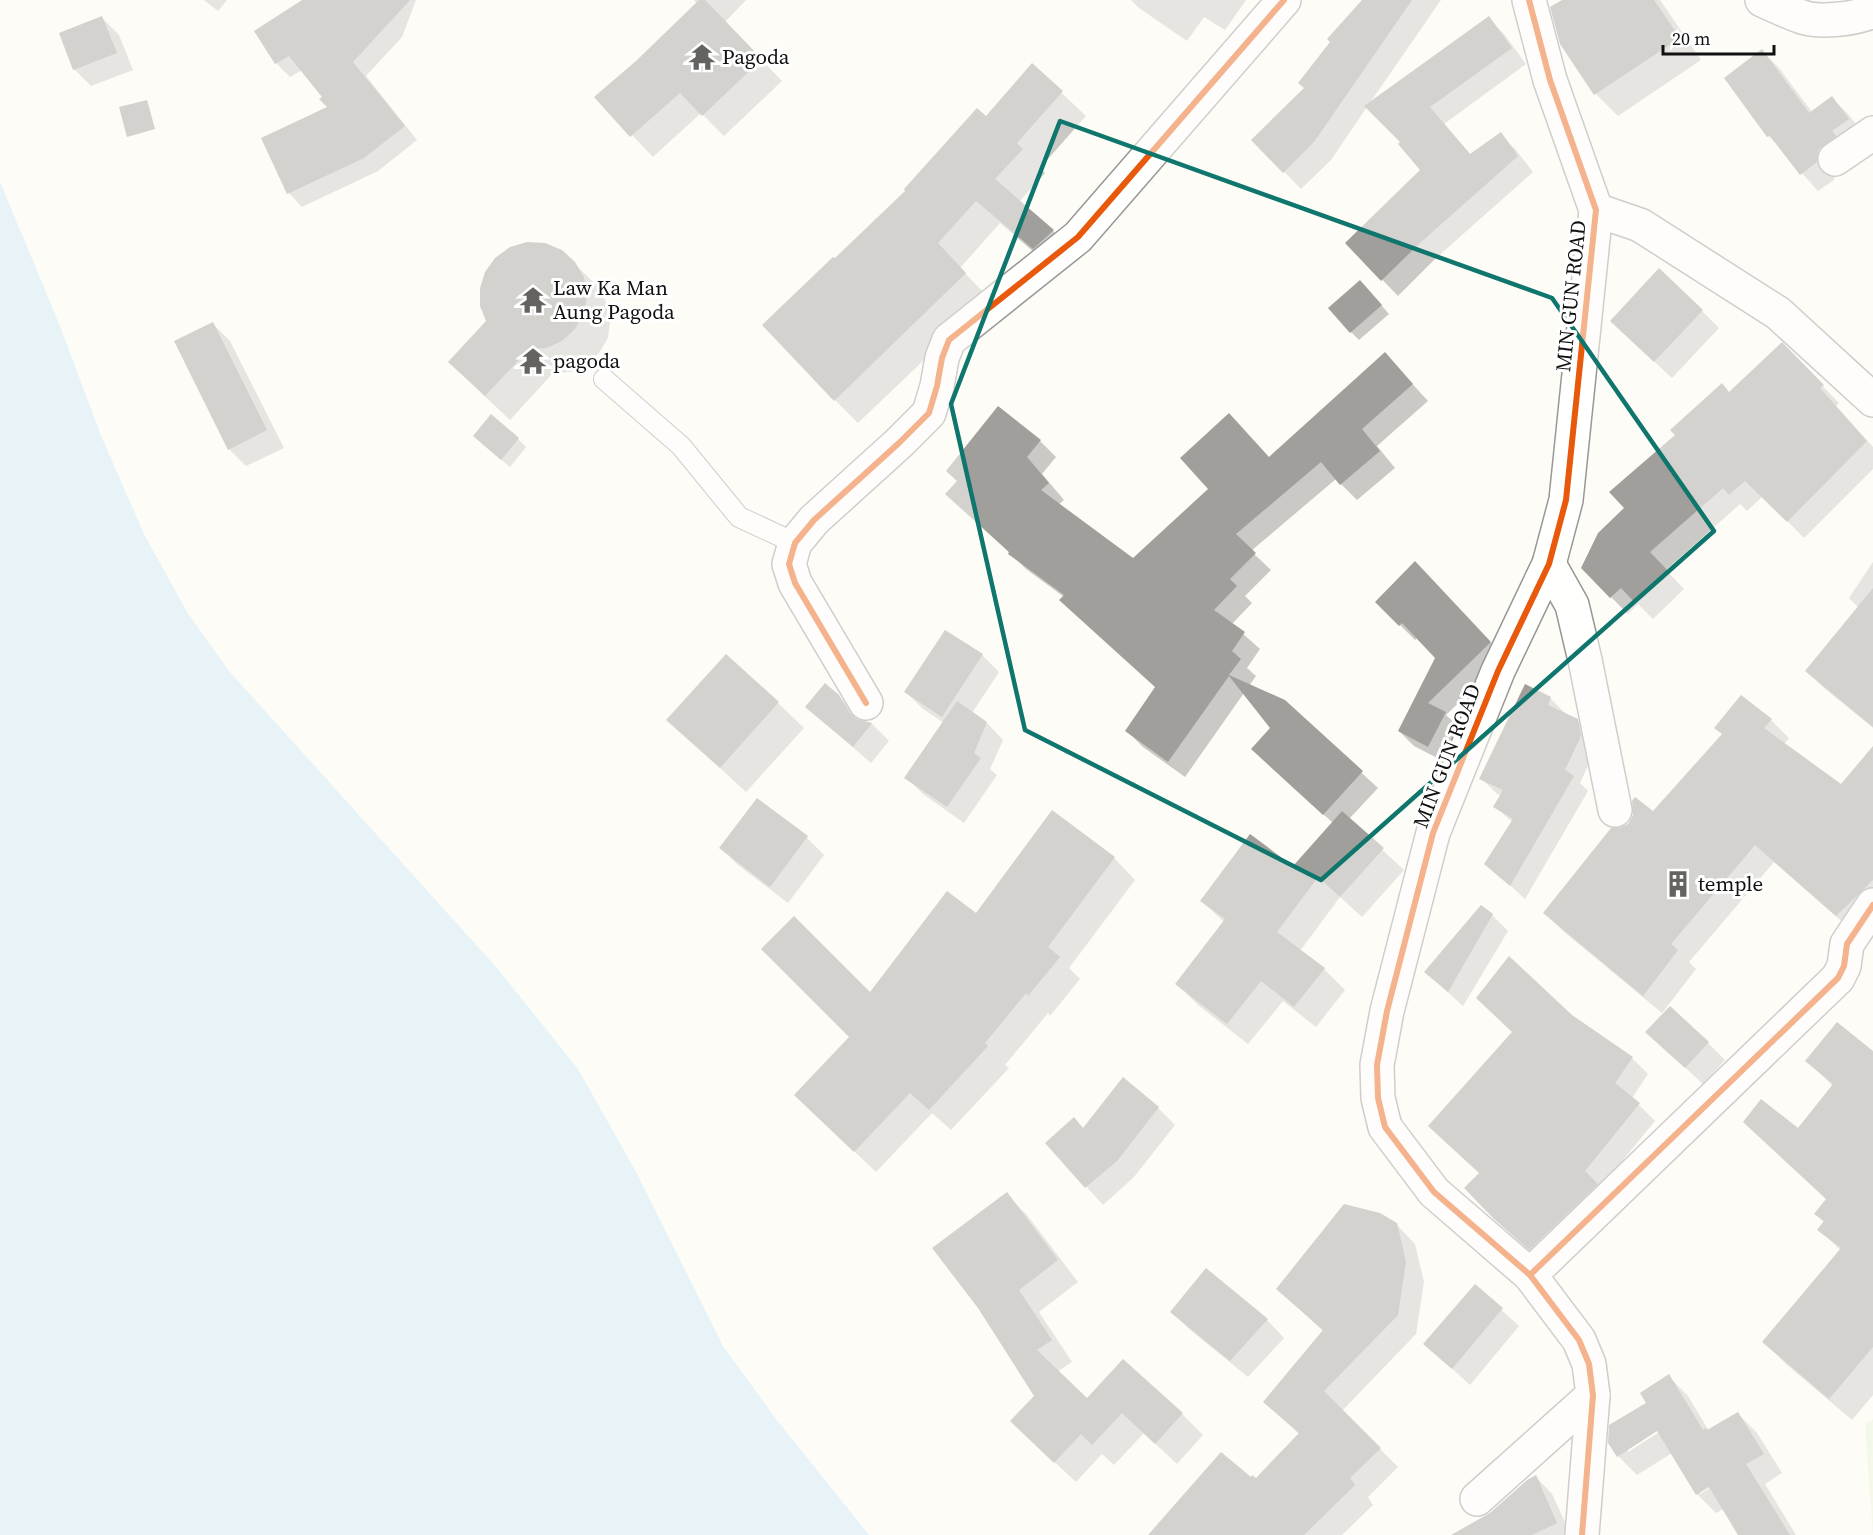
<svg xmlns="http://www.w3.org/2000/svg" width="1873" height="1535" font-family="'Source Serif 4',serif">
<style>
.green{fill:#e7f3d7}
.water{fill:#cde8f7}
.shadow{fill:#0003;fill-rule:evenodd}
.building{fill:#a19f9c}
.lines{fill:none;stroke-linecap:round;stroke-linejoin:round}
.service-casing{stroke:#979795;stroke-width:22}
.minor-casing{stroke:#979795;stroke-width:36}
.tertiary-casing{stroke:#979795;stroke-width:36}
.service{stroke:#fffffe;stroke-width:20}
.minor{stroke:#fffffe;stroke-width:33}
.tertiary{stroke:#fffffe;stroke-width:33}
.cycleway-casing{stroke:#fff;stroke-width:10}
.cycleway{stroke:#e8590c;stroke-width:6}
.marked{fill:none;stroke:#0f766e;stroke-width:4.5;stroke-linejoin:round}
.labels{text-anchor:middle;stroke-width:6;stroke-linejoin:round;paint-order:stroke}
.poi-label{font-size:21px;fill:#111;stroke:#fff;text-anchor:start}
.street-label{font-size:21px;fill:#111;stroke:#fff}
</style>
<rect width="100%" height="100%" fill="#fdfcf7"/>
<path class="green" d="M1873 1419V1535L1865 1424Z"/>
<path class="water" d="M0 182 60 326 102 438 144 534 187 612 229 671 497 968 578 1069 635 1170 723 1346 776 1419 869 1535H0Z"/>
<g class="shadow">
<path d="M204 0H227L218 11Z"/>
<path d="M304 0H416L402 37 366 76 417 140 378 171 302 207 289 193 329 108 324 97 302 70 290 77 276 63Z"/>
<path d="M694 0H746L725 22 782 81 724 136 701 113 653 157 596 97 637 62 697 4Z"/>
<path d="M1131 0H1246L1225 30 1204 17 1187 41 1139 8Z"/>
<path d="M1362 0H1441L1369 104 1488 18 1504 34 1526 64 1444 124 1471 155 1500 134 1516 150 1533 172 1435 259 1398 296 1347 243 1422 170 1403 142 1367 107 1331 160 1301 189 1253 140 1305 89Z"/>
<path d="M1565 0H1660L1701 60 1618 116 1596 94Z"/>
<path d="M102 18 119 35 133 70 91 86 74 69Z"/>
<path d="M1762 51 1779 68 1812 112 1832 98 1849 115 1865 136 1835 168 1834 180 1818 191 1769 136Z"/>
<path d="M1032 65 1086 116 1040 168 1045 173 1019 202 1053 231 1077 254 1057 272 1000 223 960 268 989 298 858 423 835 400 986 118Z"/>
<path d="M574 263 599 288 607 304 610 321 608 338 599 353 586 365 571 372 553 373 510 420 474 386Z"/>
<path d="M1368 290 1389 314 1359 340 1351 332Z"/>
<path d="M1702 311 1719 328 1672 378 1629 338Z"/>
<path d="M213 324 230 341 284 448 246 466 229 449Z"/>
<path d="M1782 344 1839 403 1836 406 1873 447V469L1804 538 1763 496 1747 511 1740 504 1666 570 1684 589 1653 619 1638 604 1628 614 1611 597 1626 508 1730 393Z"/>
<path d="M1385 354 1428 401 1377 446 1395 468 1357 500 1336 479 1251 551 1271 570 1245 596 1252 603 1232 624 1260 649 1247 668 1256 676 1249 686 1284 701 1378 788 1349 819 1404 870 1362 917 1340 897 1300 951 1324 969 1345 990 1316 1027 1283 1001 1248 1044 1198 1005 1177 984 1225 923 1202 901 1293 868 1333 823 1269 765 1272 729 1244 693 1185 777 1143 747 1127 731 1157 688 1064 597 1026 569 1010 553 947 494 1040 441 1056 457 1042 474 1064 500 1058 505 1133 560 1269 458Z"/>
<path d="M518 439 526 447 510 467 483 444Z"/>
<path d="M1873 562V728L1824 688 1807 671 1859 608 1849 598Z"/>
<path d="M1430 578 1505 658 1446 715 1460 728 1443 761 1414 746 1399 731 1437 658 1418 637 1415 640 1377 602Z"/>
<path d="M982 655 999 672 972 713 987 723 1003 740 990 769 997 775 964 823 923 794 906 777 944 723 923 709 906 692Z"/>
<path d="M838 696 856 714 861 722 872 724 889 741 871 763 807 707Z"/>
<path d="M1550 698 1565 713 1564 714 1577 720 1592 735 1595 751 1580 783 1588 791 1525 899 1486 863 1513 823 1495 806 1501 796 1496 793 1481 778Z"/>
<path d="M778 703 804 728 746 792 668 720Z"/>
<path d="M1771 720 1789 738 1784 744 1841 786 1873 749V895L1855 933 1774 862 1689 962 1696 969 1662 1013 1563 931 1545 913 1620 830 1653 813Z"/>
<path d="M757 800 807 838 824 855 788 903 738 865 721 848Z"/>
<path d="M1114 858 1135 880 1069 968 1080 979 1050 1016 1048 1013 1005 1065 1009 1068 951 1130 932 1113 876 1172 817 1116 870 994 976 915Z"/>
<path d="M1492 915 1508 931 1463 1006 1426 972Z"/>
<path d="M1571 1016 1632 1058 1648 1074 1632 1098 1655 1121 1600 1188 1546 1265 1512 1235 1466 1188 1481 1174Z"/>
<path d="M1708 1043 1725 1060 1703 1084 1665 1049Z"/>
<path d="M1873 1053V1395L1852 1420 1786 1364 1764 1342 1841 1251 1819 1229 1825 1223 1816 1214 1827 1200 1799 1130 1833 1086 1807 1061Z"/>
<path d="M1158 1108 1175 1125 1134 1177 1103 1205 1047 1143 1084 1129Z"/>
<path d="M1006 1194 1027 1215 1078 1282 1039 1312 1072 1362 1057 1372 1087 1400 1182 1414 1203 1435 1177 1464 1144 1433 1114 1465 1102 1454 1076 1482 1033 1442 1036 1396 971 1297Z"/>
<path d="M1396 1224 1415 1244 1424 1282 1416 1334 1342 1411 1398 1467 1368 1497 1373 1505 1342 1535H1156L1251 1479 1256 1480 1299 1434 1265 1402 1324 1332 1278 1289Z"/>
<path d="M1206 1270 1267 1320 1284 1338 1248 1377 1189 1329 1172 1312Z"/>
<path d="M1475 1286 1519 1326 1470 1385 1425 1344Z"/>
<path d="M1668 1376 1688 1396 1709 1431 1738 1414 1757 1433 1782 1473 1765 1484 1796 1535H1740L1724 1509 1716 1513 1697 1494 1672 1453 1637 1475 1618 1456 1648 1404ZM1662 1426 1664 1429 1628 1452V1448ZM1716 1484 1700 1494V1491Z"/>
<path d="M1536 1477 1552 1494 1571 1535H1454L1490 1515Z"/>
</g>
<g class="building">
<path d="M302 0H410L353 62 405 126 364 158 287 194 261 138 327 107 319 99 322 97 289 56 275 64 254 31Z"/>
<path d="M699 0H705L762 59 702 116 680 93 630 137 594 97 636 61Z"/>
<path d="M1362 0H1412L1314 142 1283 173 1251 140 1304 88 1298 83 1330 42 1327 39Z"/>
<path d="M1562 0H1654L1680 38 1594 95 1560 44 1550 7Z"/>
<path d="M102 16 117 53 73 70 59 33Z"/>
<path d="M1489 16 1512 48 1430 107 1470 154 1501 132 1518 156 1420 243 1381 281 1345 243 1420 170 1398 144 1400 142 1364 106Z"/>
<path d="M1762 49 1809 113 1832 96 1849 119 1832 131 1836 136 1818 150 1817 162 1800 175 1770 136 1767 137 1724 78Z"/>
<path d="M1032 63 1063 91 1017 143 1023 149 995 179 1054 230 1033 249 976 201 938 243 966 273 834 401 762 325 833 257 835 258 905 191 904 189 977 108 986 116Z"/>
<path d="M147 100 155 129 127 137 119 107Z"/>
<path d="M527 242 545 243 562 250 575 262 584 278 587 295 584 313 575 329 562 341 546 348 529 349 485 396 448 362 486 321 480 306V288L485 272 495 258 510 247Z"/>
<path d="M1659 268 1703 310 1654 362 1610 321Z"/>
<path d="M1360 280 1382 305 1350 333 1328 308Z"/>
<path d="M213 322 267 430 228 450 174 341Z"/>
<path d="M1782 342 1824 385 1820 388 1867 441 1787 522 1745 481 1729 495 1723 488 1650 552 1668 571 1635 603 1621 588 1610 598 1581 568 1598 533 1624 508 1609 492 1675 435 1670 430 1722 383 1729 392Z"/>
<path d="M1385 352 1413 384 1362 429 1380 451 1340 485 1321 462 1236 534 1256 553 1230 579 1237 586 1214 610 1245 632 1232 651 1241 659 1229 675 1285 700 1363 771 1323 815 1251 749 1270 728 1229 676 1168 762 1125 731 1155 687 1059 600 1064 595 1008 554 1009 552 945 494 957 481 946 471 998 406 1041 440 1027 457 1049 483 1041 490 1133 558 1208 489 1180 458 1229 413 1269 457Z"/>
<path d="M491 414 519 438 501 460 473 436Z"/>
<path d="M1415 561 1491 642 1428 703 1446 712 1428 747 1398 731 1435 658 1402 623 1399 626 1375 602Z"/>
<path d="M1873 588V727L1805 671Z"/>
<path d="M945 630 983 654 942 717 904 692Z"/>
<path d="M726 654 779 702 720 768 666 720Z"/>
<path d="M825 683 839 695 850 713 856 719 872 723 853 747 805 707Z"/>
<path d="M1525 684 1551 697 1548 705 1578 719 1581 736 1565 770 1574 776 1510 886 1484 864 1513 819 1493 807 1503 790 1479 779Z"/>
<path d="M1741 695 1772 719 1764 728 1841 784 1873 746V880L1836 916 1755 845 1671 944 1678 950 1643 996 1543 913 1611 828H1619L1628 824 1633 815 1632 801 1635 797 1653 811 1722 734 1714 728Z"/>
<path d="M957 701 987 722 974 753 981 758 947 807 904 778Z"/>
<path d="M757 798 808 836 770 887 719 848Z"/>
<path d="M1052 810 1115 857 1048 947 1060 957 1028 996 1026 993 985 1043 988 1046 929 1110 910 1093 854 1152 794 1095 849 1037 761 949 794 916 870 992 947 891 976 913Z"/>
<path d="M1342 811 1384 848 1340 897 1318 877 1277 932 1325 968 1294 1007 1261 981 1227 1024 1175 984 1225 919 1200 901 1250 834 1293 866Z"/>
<path d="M1481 905 1493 914 1448 992 1424 972Z"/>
<path d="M1509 956 1572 1015 1633 1057 1615 1083 1640 1103 1585 1171 1598 1184 1529 1250 1494 1219 1464 1188 1479 1173 1428 1126 1512 1032 1476 998Z"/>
<path d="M1670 1006 1709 1042 1685 1068 1645 1032Z"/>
<path d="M1837 1022 1873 1051V1347L1829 1399 1762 1342 1841 1248 1817 1230 1824 1221 1814 1214 1826 1199 1743 1122 1761 1099 1798 1128 1833 1084 1805 1061Z"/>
<path d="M1123 1077 1159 1107 1117 1161 1085 1188 1045 1143 1074 1117 1083 1128Z"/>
<path d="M1007 1192 1058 1260 1019 1290 1052 1340 1037 1350 1087 1398 1123 1359 1183 1413 1155 1444 1122 1413 1092 1445 1081 1434 1054 1463 1010 1421 1034 1396 978 1308 932 1248Z"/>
<path d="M1344 1204 1380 1213 1397 1223 1406 1262 1398 1315 1324 1391 1381 1448 1350 1478 1355 1485 1304 1535H1148L1221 1452 1251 1477 1252 1475 1256 1478 1299 1433 1263 1402 1323 1330 1276 1289Z"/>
<path d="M1206 1268 1268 1319 1230 1361 1170 1312Z"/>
<path d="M1475 1284 1503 1308 1452 1369 1423 1344Z"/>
<path d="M1669 1374 1703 1430 1706 1428 1707 1430 1738 1412 1764 1454 1746 1464 1790 1535H1738L1709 1487 1696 1495 1657 1431 1617 1457 1608 1443 1609 1425 1646 1403 1640 1393Z"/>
<path d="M1536 1475 1557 1523 1532 1535H1451L1490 1513 1527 1480Z"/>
</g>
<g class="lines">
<defs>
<path id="service" d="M604 379 681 446 739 517 795 543"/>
<g id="minor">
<path d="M1762 0C1775 6 1788 12 1802 17 1820 23 1856 19 1873 11"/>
<path d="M1835 159 1873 133"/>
<path d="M1596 210 1640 225 1778 313 1873 400"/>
<path d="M1549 564 1572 605 1585 660 1615 810"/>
<path d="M866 703 795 583 789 564 795 543 814 520 899 443 929 413 937 386 942 358 949 340 1078 237 1284 0"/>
<path d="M1530 1275 1838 978 1844 966 1847 944 1873 905"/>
<path d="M1477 1499 1593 1395"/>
</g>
<path id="tertiary" d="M1529 0 1550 80 1596 210 1566 500 1549 564 1498 671 1433 833 1387 1011 1377 1065 1378 1098 1385 1127 1434 1192 1530 1275 1579 1340 1589 1364 1593 1395 1582 1535"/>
</defs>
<use href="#service" class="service-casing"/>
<use href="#minor" class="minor-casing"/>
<use href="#tertiary" class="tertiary-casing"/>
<use href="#service" class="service"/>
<use href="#minor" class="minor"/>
<use href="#tertiary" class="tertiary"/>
<defs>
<g id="cycleway">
<path d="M1529 0 1550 80 1596 210 1566 500 1549 564 1498 671 1433 833 1387 1011 1377 1065 1378 1098 1385 1127 1434 1192 1530 1275 1579 1340 1589 1364 1593 1395 1582 1535"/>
<path d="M866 703 795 583 789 564 795 543 814 520 899 443 929 413 937 386 942 358 949 340 1078 237 1284 0"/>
<path d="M1530 1275 1838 978 1844 966 1847 944 1873 905"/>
</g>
</defs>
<use href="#cycleway" class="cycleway-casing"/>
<use href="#cycleway" class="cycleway"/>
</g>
<path d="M0 0H1873V1535H0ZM1060 121 1552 298 1714 531 1321 880 1025 730 951 404Z" fill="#fdfcf7" fill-opacity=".55" fill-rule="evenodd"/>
<path class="marked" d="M1060 121 1552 298 1714 531 1321 880 1025 730 951 404Z"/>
<defs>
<symbol id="temple-bare" viewBox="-9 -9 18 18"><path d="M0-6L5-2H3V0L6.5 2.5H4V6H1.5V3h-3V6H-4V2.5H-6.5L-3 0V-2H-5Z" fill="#646362" stroke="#fff" stroke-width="2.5" paint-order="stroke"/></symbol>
<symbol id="building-bare" viewBox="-9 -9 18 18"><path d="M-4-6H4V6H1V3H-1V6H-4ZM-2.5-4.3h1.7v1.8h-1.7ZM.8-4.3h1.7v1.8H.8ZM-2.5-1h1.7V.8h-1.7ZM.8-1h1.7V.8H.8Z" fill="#646362" stroke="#fff" stroke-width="2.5" paint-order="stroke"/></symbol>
</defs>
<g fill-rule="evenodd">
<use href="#temple-bare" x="683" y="38" width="38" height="38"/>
<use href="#temple-bare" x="514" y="281" width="38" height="38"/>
<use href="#temple-bare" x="514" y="342" width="38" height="38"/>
<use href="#building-bare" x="1659" y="865" width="38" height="38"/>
</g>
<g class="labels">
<g class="poi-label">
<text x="722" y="64">Pagoda</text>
<text x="553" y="295">Law Ka Man<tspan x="553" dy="24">Aung Pagoda</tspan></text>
<text x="553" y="368">pagoda</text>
<text x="1698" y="891">temple</text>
</g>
<g class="street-label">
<text transform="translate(1571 296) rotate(-84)" y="7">MIN GUN ROAD</text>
<text transform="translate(1447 756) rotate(-69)" y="7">MIN GUN ROAD</text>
</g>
</g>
<path d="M1663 45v9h111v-9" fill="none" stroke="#111111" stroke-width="3"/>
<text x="1672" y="45" font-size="18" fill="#111111" stroke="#ffffff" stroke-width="4.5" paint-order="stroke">20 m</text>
</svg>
